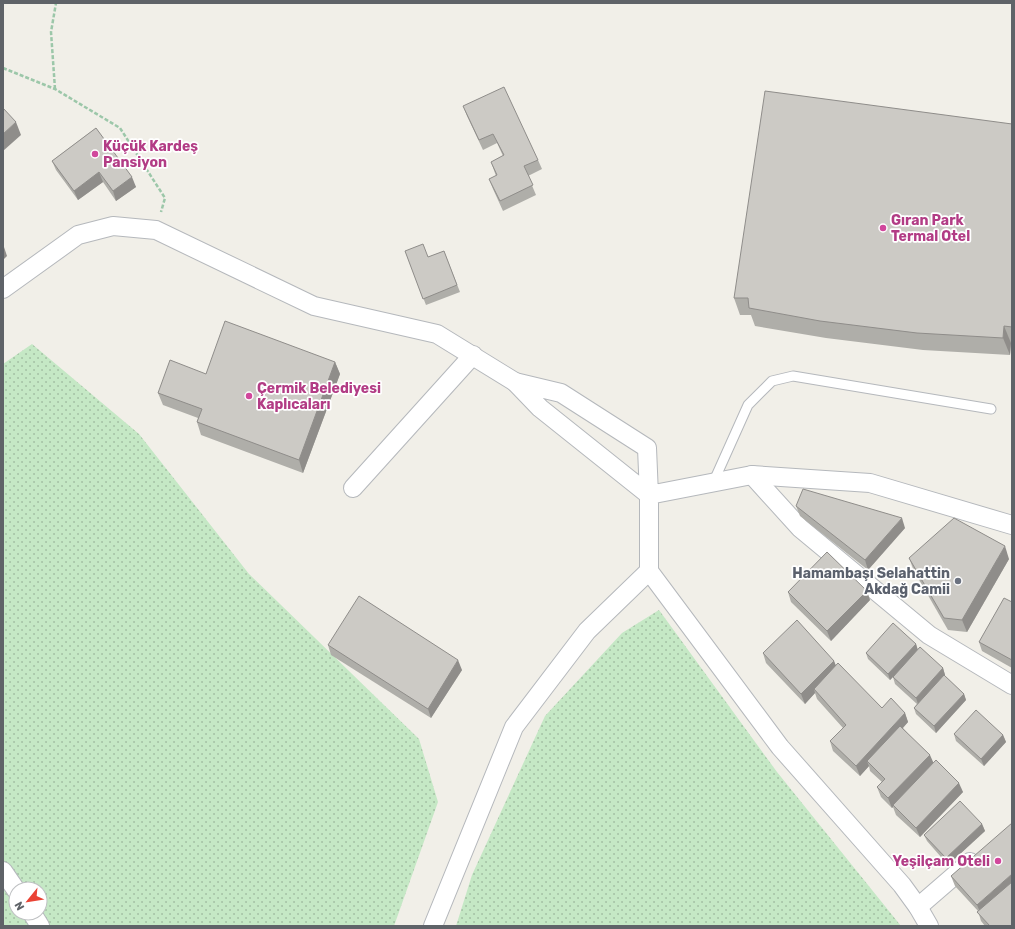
<svg xmlns="http://www.w3.org/2000/svg" width="1015" height="929" font-family="Rubik,sans-serif">
<style>
.park{fill:url(#park-dots);fill-rule:evenodd}
.lines{fill:none;stroke-linecap:round;stroke-linejoin:round}
.lane-casing{stroke:#b5b8bc;stroke-width:11}
.street-casing{stroke:#b5b8bc;stroke-width:20}
.path{stroke:#9cc7a9;stroke-width:2.5;stroke-dasharray:4 2;stroke-linecap:butt}
.lane{stroke:#fff;stroke-width:9}
.street{stroke:#fff;stroke-width:18}
.wall{fill:#afaea9}
.shaded-wall{fill:#8f8d8a}
.building{fill:#cccac5;stroke:#8f8d8a}
.hotel-dot{fill:#d1479c;stroke:#fff;stroke-width:1.5}
.worship-dot{fill:#6b7280;stroke:#fff;stroke-width:1.5}
.labels{text-anchor:middle;stroke-width:3.5;stroke-linejoin:round;paint-order:stroke}
.hotel-label{font-size:14px;font-weight:bold;fill:#b23c85;stroke:#fff;text-anchor:start}
.worship-label{font-size:14px;font-weight:bold;fill:#5b616d;stroke:#fff;text-anchor:end}
</style>
<defs>
<pattern id="park-dots" width="8" height="8" patternUnits="userSpaceOnUse"><rect width="8" height="8" fill="#c5e8c5"/><path d="M2 2h.1M6 6h.1" fill="none" stroke="#a3c0a4" stroke-width="1.8" stroke-linecap="round"/></pattern>
</defs>
<rect width="100%" height="100%" fill="#f1efe8"/>
<g class="park">
<path d="M32 344 139 434 249 574 419 739 438 802 394 926H3V364ZM16 889H40V913H16Z"/>
<path d="M659 610 777 772 901 926H456L472 875 545 716 622 633Z"/>
</g>
<g class="lines">
<defs>
<path id="lane" d="M713 483 748 405 772 381 793 376 991 409"/>
<g id="street">
<path d="M3 289 78 235 113 226 156 230 314 306 437 334 515 382"/>
<path d="M752 475 800 528 929 635 1012 685"/>
<path d="M353 488 473 355"/>
<path d="M3 871 16 890"/>
<path d="M918 907 970 862"/>
<path d="M32 913 40 926"/>
<path d="M433 926 514 727 587 631 649 571"/>
<path d="M929 926 918 907 902 885 780 747 649 571V495L647 448 561 393 515 382 540 408 649 495 752 475 870 483 1012 525"/>
</g>
</defs>
<use href="#lane" class="lane-casing"/>
<use href="#street" class="street-casing"/>
<g class="path">
<path d="M3 68 55 89 120 128 165 198 161 212"/>
<path d="M55 89 51 32 56 3"/>
</g>
<use href="#lane" class="lane"/>
<use href="#street" class="street"/>
</g>
<g class="wall">
<path d="M463 106 538 160 542 169 528 176 536 195 503 211 493 189 489 179 496 176 491 162 503 156 497 143 483 150 467 116Z"/>
<path d="M1012 124V344L1011 343 1010 355 923 350 826 338 755 326 751 315H740L734 298Z"/>
<path d="M96 128 136 187 116 201 103 182 78 200 56 170 52 161Z"/>
<path d="M405 251 428 257 444 251 460 292 426 305Z"/>
<path d="M335 362 340 374 303 473 201 435 197 422 198 418 163 405 158 393 206 374Z"/>
<path d="M796 506 905 528 868 570 800 516Z"/>
<path d="M909 558 1009 559 967 632 948 630 914 571Z"/>
<path d="M788 592 870 600 831 641 791 602Z"/>
<path d="M1012 602V668L982 651 979 642Z"/>
<path d="M916 644 918 650 943 668 945 675 944 676 964 694 966 700 936 733 916 714 914 708 917 704 895 684 893 677 890 680 868 659 866 653Z"/>
<path d="M328 645 462 670 431 718 331 655Z"/>
<path d="M763 653 834 661 836 666 882 708 905 713 908 722 903 728 933 763 963 792 920 837 896 815 893 807 892 808 881 797 877 787 882 782 870 771 869 766 860 776 833 751 830 741 843 728 817 699 815 693 805 704 766 663Z"/>
<path d="M954 734 1003 735 1006 742 984 766 956 741Z"/>
<path d="M982 824 985 831 948 865 927 841 924 835Z"/>
<path d="M951 876 1012 926H985L981 921 978 911 955 886Z"/>
</g>
<g class="shaded-wall">
<path d="M16 122 21 135 3 151V134Z"/>
<path d="M99 172 103 182 78 200 74 191Z"/>
<path d="M132 177 136 187 116 201 113 191Z"/>
<path d="M3 247H4L7 256 3 260Z"/>
<path d="M1004 326 1011 343 1010 355 1003 338Z"/>
<path d="M335 362 340 374 303 473 299 460Z"/>
<path d="M902 518 905 528 868 570 865 560Z"/>
<path d="M1005 546 1009 559 967 632 962 620Z"/>
<path d="M867 591 870 600 831 641 827 631Z"/>
<path d="M916 644 918 651 890 680 888 674Z"/>
<path d="M458 660 462 670 431 718 428 709Z"/>
<path d="M834 661 838 671 814 689 815 693 805 704 801 694Z"/>
<path d="M943 668 945 675 918 704 916 698Z"/>
<path d="M964 694 966 700 936 733 934 726Z"/>
<path d="M905 713 908 722 870 764 867 761 869 766 860 776 856 766Z"/>
<path d="M1003 735 1006 742 984 766 981 759Z"/>
<path d="M930 755 934 764 893 805V807L892 808 888 798Z"/>
<path d="M959 783 963 792 920 837 916 828Z"/>
<path d="M982 824 985 831 948 865 946 858Z"/>
<path d="M1012 874V887L981 914 977 905Z"/>
</g>
<g class="building">
<path d="M504 87 538 160 524 166 533 185 500 201 489 179 497 175 491 162 504 155 493 134 479 140 463 106Z"/>
<path d="M765 91 1012 124V327L1004 326 1003 338 917 333 820 321 749 308 748 298H734Z"/>
<path d="M3 108 16 122 3 134Z"/>
<path d="M96 128 132 177 113 191 99 172 74 191 52 161Z"/>
<path d="M423 244 428 257 444 251 457 285 423 299 405 251Z"/>
<path d="M225 321 335 362 299 460 197 422 202 409 158 393 170 360 206 374Z"/>
<path d="M803 489 902 518 865 560 796 506Z"/>
<path d="M954 518 1005 546 962 620 944 618 909 558Z"/>
<path d="M827 552 867 591 827 631 788 592Z"/>
<path d="M359 596 458 660 428 709 328 645Z"/>
<path d="M1004 598 1012 602V660L979 642Z"/>
<path d="M797 620 834 661 801 694 763 653Z"/>
<path d="M893 623 916 644 888 674 866 653Z"/>
<path d="M920 647 943 668 916 698 893 677Z"/>
<path d="M838 663 882 708 891 698 905 713 856 766 830 741 846 725 814 689Z"/>
<path d="M944 675 964 694 934 726 914 708Z"/>
<path d="M976 710 1003 735 981 759 954 734Z"/>
<path d="M900 726 930 755 888 798 877 787 885 779 867 761Z"/>
<path d="M936 760 959 783 916 828 893 805Z"/>
<path d="M960 801 982 824 946 858 924 835Z"/>
<path d="M1012 823V874L977 905 951 876Z"/>
<path d="M1012 882V924L1010 926H990L977 912Z"/>
</g>
<g class="hotel-dot">
<circle cx="95" cy="154" r="4"/>
<circle cx="883" cy="228" r="4"/>
<circle cx="249" cy="396" r="4"/>
<circle cx="998" cy="861" r="4"/>
</g>
<circle class="worship-dot" cx="958" cy="581" r="4"/>
<g class="labels">
<g class="hotel-label">
<text x="103" y="151">Küçük Kardeş<tspan x="103" dy="16">Pansiyon</tspan></text>
<text x="891" y="225">Gıran Park<tspan x="891" dy="16">Termal Otel</tspan></text>
<text x="257" y="393">Çermik Belediyesi<tspan x="257" dy="16">Kaplıcaları</tspan></text>
<text x="990" y="866" text-anchor="end">Yeşilçam Oteli</text>
</g>
<g class="worship-label">
<text x="950" y="578">Hamambaşı Selahattin<tspan x="950" dy="16">Akdağ Camii</tspan></text>
</g>
</g>
<rect width="1015" height="929" fill="none" stroke="#5f6368" stroke-width="8"/>
<g transform="translate(28 901) rotate(240)"><circle r="19" fill="#ffffff" stroke="#bfc1c3"/>
<path d="M0-3L7 15L0 10L-7 15Z" fill="#ea4335"/>
<text y="-6" font-size="11" font-weight="bold" text-anchor="middle" fill="#5f6368">N</text>
</g>
</svg>
